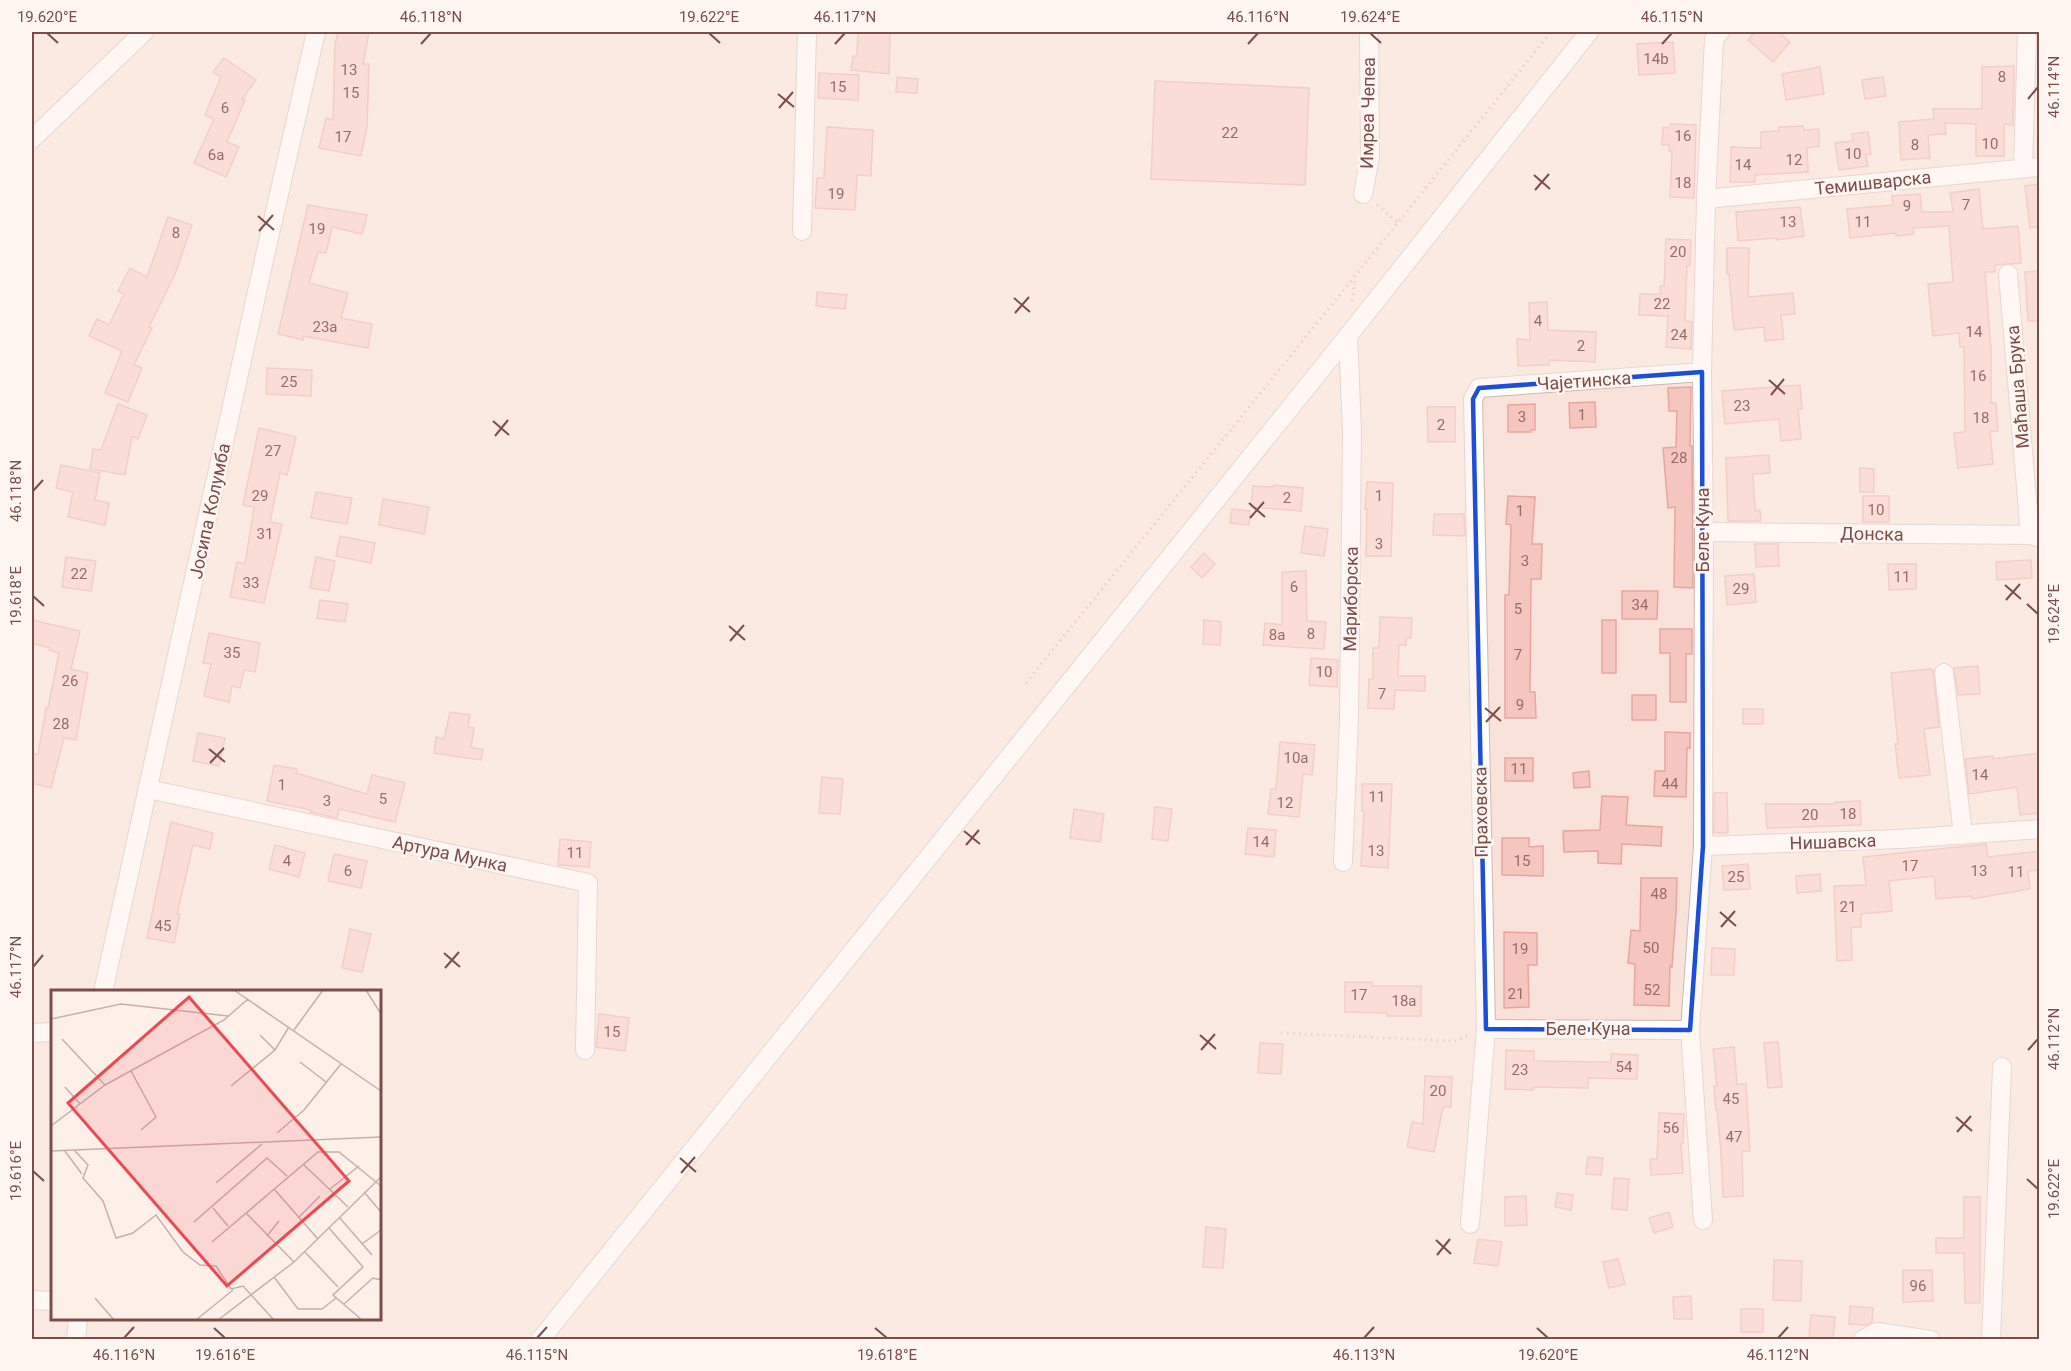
<svg xmlns="http://www.w3.org/2000/svg" width="2071" height="1371" font-family="Roboto,sans-serif">
<style>
.residential{fill:#f8e2da;fill-rule:evenodd}
.building{fill:#f4c6bf;stroke:#e8a69f;stroke-width:1.5}
.lines{fill:none;stroke-linecap:round;stroke-linejoin:round}
.minor-casing{stroke:#d3b6b0;stroke-width:20}
.path{stroke:#daa8a1;stroke-width:3;stroke-dasharray:1.5 4.5;stroke-linecap:butt}
.minor{stroke:#fff;stroke-width:18}
.marked{fill:none;stroke:#1d4ed8;stroke-width:4.5;stroke-linejoin:round}
.ticks{fill:none;stroke:#7a4e4a;stroke-width:2}
.labels{text-anchor:middle;stroke-width:5;stroke-linejoin:round;paint-order:stroke}
.number-label{font-size:15px;fill:#986c67}
.street-label{font-size:18px;fill:#7a4e4a;stroke:#fff5f1}
.inset-road{fill:none;stroke:#c9afa9;stroke-width:1.5}
.view{fill:#ec4952;fill-opacity:0.15;stroke:#ec4952;stroke-width:3}
.inset-edge{fill:none;stroke:#7a4e4a;stroke-width:3}
.neatline{fill:none;stroke:#7a4e4a;stroke-width:2}
.ticks-label{font-size:15px;text-anchor:middle;fill:#7a4e4a}
</style>
<rect width="100%" height="100%" fill="#fdf0e9"/>
<path class="residential" d="M32 32H2039V1339H32ZM52 992H380V1318H52Z"/>
<g class="building">
<path d="M338 32H369L363 64H369L367 127 361 156 319 148 326 118 333 120 335 44Z"/>
<path d="M858 32H890L889 74 851 70 853 56H857Z"/>
<path d="M1755 32H1778L1790 42 1773 62 1748 40Z"/>
<path d="M1673 42 1675 73 1639 75 1637 44Z"/>
<path d="M224 58 256 80 242 99 245 100 227 142 239 147 226 177 194 163 214 119 205 115 221 77 213 72Z"/>
<path d="M2014 66 2013 125 2004 124V156H1976V124L1945 123 1946 134 1928 135 1930 158 1901 160 1899 122 1934 119 1933 109H1982V67Z"/>
<path d="M1820 67 1824 94 1786 100 1782 74Z"/>
<path d="M819 73 859 75 858 100 818 98Z"/>
<path d="M897 77 918 79 917 93 896 92Z"/>
<path d="M1883 77 1886 96 1865 99 1862 80Z"/>
<path d="M1155 81 1309 88 1305 185 1151 179Z"/>
<path d="M1670 124 1696 125 1694 198 1670 197 1672 151H1669V145H1662L1663 127 1670 128Z"/>
<path d="M1803 126 1804 130 1819 129V146L1807 148 1808 172 1755 175V182H1730L1731 147 1761 148V132L1779 131V127Z"/>
<path d="M827 127 873 130 871 176 857 175 855 210 815 208 817 178H824Z"/>
<path d="M1868 132 1871 154 1866 155 1868 166 1839 170 1835 143 1853 141 1852 134Z"/>
<path d="M2040 184V227L2030 228 2025 186Z"/>
<path d="M1979 189 1983 229 2018 226 2021 263 1995 265V272H1985L1991 349V403H1996L1998 431H1990L1993 464 1958 468 1954 433 1965 432 1964 347H1960L1959 333 1933 336 1928 284 1953 282 1949 226 1913 228 1914 234 1896 236V233L1850 238 1847 209 1893 205 1892 196 1920 194 1922 212H1953L1950 193Z"/>
<path d="M308 205 367 215 362 234 332 227 326 253 318 252 309 283 348 293 341 318 372 324 368 348 303 336V340L278 334Z"/>
<path d="M1800 207 1804 236 1777 240V238L1738 241 1736 212Z"/>
<path d="M168 217 192 225 175 274 149 327 152 328 134 365 142 368 128 402 105 393 122 351 89 336 97 319 109 325 124 294 118 291 130 268 147 277Z"/>
<path d="M1666 239 1691 240 1690 266H1687L1685 321 1692 322 1691 349 1666 347 1668 316 1639 315 1640 294H1661L1660 286H1664Z"/>
<path d="M1727 248H1749L1748 297 1793 293 1795 314 1781 315 1784 339 1765 341 1764 327 1734 330 1729 274H1727Z"/>
<path d="M2040 271V321H2028L2025 272Z"/>
<path d="M817 292 847 295 845 309 816 306Z"/>
<path d="M1547 302 1548 330 1596 332 1595 362 1549 360V365L1518 366 1517 339 1530 340 1529 303Z"/>
<path d="M267 368 312 370 311 396 266 394Z"/>
<path d="M1800 385 1802 409H1798L1801 439 1781 441 1779 419 1725 424 1722 391Z"/>
<path d="M1691 387 1690 446H1692L1693 588 1674 587 1675 507 1668 508 1663 448 1676 447 1677 411H1669L1668 388Z"/>
<path d="M1595 402 1596 427 1570 428 1569 403Z"/>
<path d="M118 404 147 415 138 439 132 436 125 475 90 469 93 449 101 450Z"/>
<path d="M1535 404V430H1531V432H1508V405Z"/>
<path d="M1427 407H1455V442H1428Z"/>
<path d="M259 428 296 437 287 475 280 473 270 522 282 524 264 603 230 597 237 562 245 564 254 507 243 505Z"/>
<path d="M1769 455 1770 473 1753 474 1755 511 1760 510 1761 521H1728L1726 458Z"/>
<path d="M61 465 100 473 95 500 109 503 105 525 68 517 73 492 56 488Z"/>
<path d="M1860 468 1874 469V492H1860Z"/>
<path d="M1367 482 1393 483 1391 556H1366L1367 509H1365Z"/>
<path d="M1274 485 1303 488 1301 511 1251 507 1253 486 1274 487Z"/>
<path d="M316 492 352 498 347 524 311 518Z"/>
<path d="M1508 496 1535 497 1532 544H1542L1541 579H1531L1530 692H1535L1536 718H1505V595H1509L1511 525 1506 524Z"/>
<rect x="1863" y="496" width="26" height="26"/>
<path d="M383 499 429 507 424 534 379 525Z"/>
<path d="M1232 509 1250 511 1249 525 1230 523Z"/>
<path d="M1434 514H1464L1465 536 1433 535Z"/>
<path d="M1305 526 1328 529 1324 556 1301 553Z"/>
<path d="M340 536 375 543 371 563 336 556Z"/>
<path d="M1755 544H1778L1779 566 1756 567Z"/>
<path d="M1204 553 1215 564 1202 578 1191 567Z"/>
<path d="M66 557 96 561 91 591 62 587Z"/>
<path d="M316 557 335 561 329 591 310 588Z"/>
<path d="M2031 560 2032 578 1997 580 1996 562Z"/>
<path d="M1888 564H1916V589L1889 590Z"/>
<path d="M1306 571 1307 621 1326 622 1324 649 1263 645 1265 623 1282 625V572Z"/>
<path d="M1754 574 1756 602 1727 605 1725 576Z"/>
<path d="M1622 591H1658L1657 619H1622Z"/>
<path d="M320 600 348 604 345 622 317 618Z"/>
<path d="M1380 617 1412 618 1411 638H1406V645H1399L1398 676H1425V691L1395 690 1394 709 1368 708 1369 679H1373V648H1379Z"/>
<path d="M32 620 80 631 71 669 88 673 76 740 64 738 51 788 32 783V753L38 755 46 708H48L59 653 49 650 50 648 32 643Z"/>
<path d="M1204 620 1221 622 1220 645 1203 644Z"/>
<rect x="1602" y="620" width="14" height="53"/>
<path d="M1660 629H1692V654H1686V702H1670V653H1660Z"/>
<path d="M209 633 260 643 255 672 244 670 240 688 232 686 229 702 204 696 211 664 203 663Z"/>
<path d="M1311 658 1338 660 1337 687 1309 685Z"/>
<path d="M1978 666 1980 694 1958 695 1954 668Z"/>
<path d="M1930 669 1933 670 1939 727 1924 729 1930 775 1899 778 1895 744H1898L1891 673Z"/>
<rect x="1632" y="695" width="24" height="25"/>
<rect x="1743" y="709" width="20" height="15"/>
<path d="M450 712 470 715 468 727 474 728 471 747 483 750 481 760 434 753 436 737 444 739Z"/>
<path d="M1665 732 1690 733V748H1687L1686 797 1654 796 1655 771H1665Z"/>
<path d="M198 733 225 738 219 766 193 761Z"/>
<path d="M1280 742 1315 745 1312 775 1303 774 1299 817 1268 814 1271 789H1276Z"/>
<path d="M2040 753V813L2020 815 2017 787 1969 794 1965 759 1993 756V759Z"/>
<rect x="1505" y="758" width="28" height="23"/>
<path d="M274 765 297 769 296 773 367 794 372 775 405 783 395 822 339 809 337 818 310 812 311 810 267 801Z"/>
<path d="M1589 771 1590 787 1574 788 1573 773Z"/>
<path d="M822 777 843 779 840 814 819 813Z"/>
<path d="M1362 784H1392L1388 868 1361 866 1364 811H1362Z"/>
<path d="M1714 793H1727L1728 833H1714Z"/>
<path d="M1602 796 1628 797 1626 825 1662 827 1661 846 1622 844 1621 864 1598 863V851L1564 852 1563 831 1600 830Z"/>
<path d="M1860 801 1861 825 1767 828 1765 804H1835V802Z"/>
<path d="M1155 807 1172 809 1168 841 1152 839Z"/>
<path d="M1074 809 1104 814 1100 842 1070 838Z"/>
<path d="M171 822 213 833 210 849 193 845 177 914H180L174 943 147 938Z"/>
<path d="M1248 828 1276 830 1274 857 1245 854Z"/>
<path d="M1502 838H1529V847L1543 846V876L1502 875Z"/>
<path d="M560 839 591 842 589 867 558 865Z"/>
<path d="M1986 844 1988 857 2040 851V870L2028 871 2030 889 1972 899 1971 896 1936 899 1934 876 1889 881 1892 911 1861 914V927H1851L1852 960 1837 961 1834 886 1866 885 1863 857Z"/>
<path d="M275 845 305 853 299 877 269 869Z"/>
<path d="M334 854 367 861 361 888 328 881Z"/>
<path d="M1748 864 1750 889 1724 890 1722 866Z"/>
<path d="M1820 874 1821 891 1797 893 1796 876Z"/>
<path d="M1641 878H1677L1676 913 1672 967 1670 966 1669 1006 1634 1005 1635 964 1628 963 1631 930 1640 931Z"/>
<path d="M350 929 371 934 362 972 342 968Z"/>
<path d="M1504 932 1537 933V965H1528L1529 1007 1504 1008Z"/>
<path d="M1712 948 1735 949 1734 975H1711Z"/>
<path d="M1345 982H1372V986H1421V1016H1387V1013L1345 1012Z"/>
<path d="M599 1014 629 1018 625 1051 596 1047Z"/>
<path d="M1778 1042 1782 1087 1768 1088 1764 1043Z"/>
<path d="M1260 1043 1283 1044 1281 1074 1258 1073Z"/>
<path d="M1734 1047 1737 1084H1746L1750 1151H1742L1743 1196 1723 1197 1721 1153 1717 1110H1716L1714 1086H1717L1713 1049Z"/>
<path d="M1506 1050 1534 1051V1061L1611 1062V1054L1638 1055 1637 1079 1588 1078V1088L1533 1087V1090L1505 1089Z"/>
<path d="M1425 1076 1452 1077 1451 1107H1443L1434 1152 1407 1147 1412 1122 1423 1124Z"/>
<path d="M1659 1113 1684 1114 1683 1143H1681L1683 1173 1651 1175 1650 1159H1657Z"/>
<path d="M1588 1157 1603 1158 1601 1175 1586 1174Z"/>
<path d="M1614 1178 1629 1179 1627 1210 1612 1209Z"/>
<path d="M1557 1193 1573 1195 1571 1210 1555 1207Z"/>
<path d="M1526 1196 1527 1225 1505 1226V1197Z"/>
<path d="M1964 1197H1980V1303H1965L1964 1253H1936V1238H1964Z"/>
<path d="M1669 1212 1673 1227 1654 1233 1649 1218Z"/>
<path d="M1206 1227 1226 1229 1223 1268 1203 1267Z"/>
<path d="M1478 1239 1502 1242 1498 1266 1474 1263Z"/>
<path d="M1618 1259 1625 1284 1609 1288 1603 1262Z"/>
<path d="M1774 1260 1802 1261 1801 1301 1773 1300Z"/>
<path d="M1903 1270H1932L1933 1301 1903 1302Z"/>
<path d="M1691 1296 1692 1319H1674L1673 1297Z"/>
<path d="M1850 1306 1873 1308 1872 1322 1867 1325 1849 1324Z"/>
<rect x="1741" y="1309" width="22" height="23"/>
<path d="M1811 1315 1835 1317 1833 1340H1809Z"/>
</g>
<g class="lines">
<defs>
<g id="minor">
<path d="M32 139 144 32"/>
<path d="M2023 168 2027 32"/>
<path d="M1363 194 1370 157 1369 32"/>
<path d="M1706 199 2040 167"/>
<path d="M802 231 807 32"/>
<path d="M2008 274 2030 535"/>
<path d="M1704 532 2030 535 2040 538"/>
<path d="M1944 673 1963 835"/>
<path d="M148 789 588 883 585 1050"/>
<path d="M1703 846 1900 839 2040 829"/>
<path d="M1343 862 1349 719 1352 431 1348 336"/>
<path d="M103 992 266 251 316 32"/>
<path d="M1486 1029 1690 1030"/>
<path d="M32 1033 52 1032"/>
<path d="M1703 1220 1690 1030 1703 846 1704 532 1702 372 1706 199 1714 39 1720 32"/>
<path d="M1470 1224 1486 1029 1473 399 1479 388 1702 372"/>
<path d="M32 1300 52 1301"/>
<path d="M76 1340 78 1318"/>
<path d="M540 1340 1348 336 1589 32"/>
<path d="M1862 1340 1877 1332 1931 1340"/>
<path d="M1991 1340 2002 1067"/>
</g>
</defs>
<use href="#minor" class="minor-casing"/>
<g class="path">
<path d="M1377 205 1398 223"/>
<path d="M1352 301 1355 278"/>
<path d="M1026 683 1355 276 1551 32"/>
<path d="M1281 1033 1455 1041 1467 1036"/>
</g>
<use href="#minor" class="minor"/>
</g>
<path d="M0 0H2071V1371H0ZM1702 372 1703 846 1690 1030 1486 1029 1473 399 1479 388Z" fill="#fdf0e9" fill-opacity=".55" fill-rule="evenodd"/>
<path class="marked" d="M1702 372 1703 846 1690 1030 1486 1029 1473 399 1479 388Z"/>
<path class="ticks" d="M47 33 58 43M709 33 720 43M1370 33 1381 43M421 44 431 33M835 44 845 33M1248 44 1258 33M1662 44 1672 33M778 94 794 107M2028 99 2038 87M779 108 793 92M1534 175 1550 189M1535 190 1549 174M258 216 274 230M259 231 273 215M1014 298 1030 312M1015 313 1029 297M1769 380 1785 394M1771 395 1784 379M493 421 509 435M495 436 508 420M33 491 43 480M1249 503 1265 517M1250 518 1264 502M2005 585 2021 599M33 596 44 606M2006 600 2020 584M2027 604 2038 614M729 626 745 640M730 641 744 625M1485 708 1501 721M1486 722 1500 707M209 749 225 762M210 763 224 748M964 831 980 844M966 845 979 830M1720 912 1736 926M1721 927 1735 911M444 953 460 967M33 967 43 955M445 968 459 952M1200 1035 1216 1049M1201 1050 1215 1034M2028 1050 2038 1039M1956 1117 1972 1131M1957 1132 1971 1116M680 1158 696 1172M33 1171 44 1181M681 1173 695 1157M2027 1179 2038 1189M1436 1240 1451 1254M1437 1255 1450 1239M214 1328 225 1338M875 1328 887 1338M1537 1328 1548 1338M124 1338 134 1327M537 1338 547 1327M1364 1338 1374 1327M1778 1338 1788 1327"/>
<g class="labels">
<g class="number-label">
<text x="1656" y="64">14b</text>
<text x="349" y="75">13</text>
<text x="2002" y="82">8</text>
<text x="838" y="92">15</text>
<text x="351" y="98">15</text>
<text x="225" y="113">6</text>
<text x="1230" y="138">22</text>
<text x="1683" y="141">16</text>
<text x="343" y="142">17</text>
<text x="1990" y="149">10</text>
<text x="1915" y="150">8</text>
<text x="1853" y="159">10</text>
<text x="216" y="160">6a</text>
<text x="1794" y="165">12</text>
<text x="1743" y="170">14</text>
<text x="1683" y="188">18</text>
<text x="836" y="199">19</text>
<text x="1966" y="210">7</text>
<text x="1907" y="211">9</text>
<text x="1788" y="227">13</text>
<text x="1863" y="227">11</text>
<text x="317" y="234">19</text>
<text x="176" y="238">8</text>
<text x="1678" y="257">20</text>
<text x="1662" y="309">22</text>
<text x="1538" y="326">4</text>
<text x="325" y="332">23a</text>
<text x="1974" y="337">14</text>
<text x="1679" y="340">24</text>
<text x="1581" y="351">2</text>
<text x="1978" y="381">16</text>
<text x="289" y="387">25</text>
<text x="1742" y="411">23</text>
<text x="1582" y="420">1</text>
<text x="1522" y="422">3</text>
<text x="1981" y="423">18</text>
<text x="1441" y="430">2</text>
<text x="273" y="456">27</text>
<text x="1679" y="463">28</text>
<text x="260" y="501">29</text>
<text x="1379" y="501">1</text>
<text x="1287" y="503">2</text>
<text x="1876" y="515">10</text>
<text x="1520" y="516">1</text>
<text x="265" y="539">31</text>
<text x="1379" y="549">3</text>
<text x="1525" y="566">3</text>
<text x="79" y="579">22</text>
<text x="1902" y="582">11</text>
<text x="251" y="588">33</text>
<text x="1294" y="592">6</text>
<text x="1741" y="594">29</text>
<text x="1640" y="610">34</text>
<text x="1518" y="614">5</text>
<text x="1311" y="639">8</text>
<text x="1277" y="640">8a</text>
<text x="232" y="658">35</text>
<text x="1518" y="660">7</text>
<text x="1324" y="677">10</text>
<text x="70" y="686">26</text>
<text x="1382" y="699">7</text>
<text x="1520" y="710">9</text>
<text x="61" y="729">28</text>
<text x="1296" y="763">10a</text>
<text x="1519" y="774">11</text>
<text x="1980" y="780">14</text>
<text x="1670" y="789">44</text>
<text x="282" y="790">1</text>
<text x="1377" y="802">11</text>
<text x="383" y="804">5</text>
<text x="327" y="806">3</text>
<text x="1285" y="808">12</text>
<text x="1848" y="819">18</text>
<text x="1810" y="820">20</text>
<text x="1261" y="847">14</text>
<text x="1376" y="856">13</text>
<text x="575" y="858">11</text>
<text x="287" y="866">4</text>
<text x="1522" y="866">15</text>
<text x="1910" y="871">17</text>
<text x="348" y="876">6</text>
<text x="1979" y="876">13</text>
<text x="2016" y="877">11</text>
<text x="1736" y="882">25</text>
<text x="1659" y="899">48</text>
<text x="1848" y="912">21</text>
<text x="163" y="931">45</text>
<text x="1651" y="953">50</text>
<text x="1520" y="954">19</text>
<text x="1652" y="995">52</text>
<text x="1516" y="999">21</text>
<text x="1359" y="1000">17</text>
<text x="1404" y="1006">18a</text>
<text x="612" y="1037">15</text>
<text x="1624" y="1072">54</text>
<text x="1520" y="1075">23</text>
<text x="1438" y="1096">20</text>
<text x="1731" y="1104">45</text>
<text x="1671" y="1133">56</text>
<text x="1734" y="1142">47</text>
<text x="1918" y="1291">96</text>
</g>
<g class="street-label">
<text transform="translate(1368 113) rotate(-89)" y="6">Имреа Чепеа</text>
<text transform="translate(1873 183) rotate(-6)" y="6">Темишварска</text>
<text transform="translate(1584 381) rotate(-4)" y="6">Чајетинска</text>
<text transform="translate(2018 387) rotate(-95)" y="6">Маћаша Брука</text>
<text transform="translate(210 511) rotate(-78)" y="6">Јосипа Колумба</text>
<text transform="translate(1703 530) rotate(-90)" y="6">Беле Куна</text>
<text transform="translate(1872 534) rotate(1)" y="6">Донска</text>
<text transform="translate(1351 599) rotate(-89)" y="6">Мариборска</text>
<text transform="translate(1481 812) rotate(-91)" y="6">Праховска</text>
<text transform="translate(1833 842) rotate(-2)" y="6">Нишавска</text>
<text transform="translate(450 854) rotate(12)" y="6">Артура Мунка</text>
<text x="1588" y="1035">Беле Куна</text>
</g>
</g>
<g transform="translate(51 990)">
<rect width="330" height="330" fill="#fdf0e9"/>
<path class="inset-road" d="M183 0 330 101M315 0 330 24M0 29 70 14 177 26M243 40 272 0M209 45 224 60M11 49 54 95M249 72 275 92M80 81 105 127 90 140M180 96 224 60 238 37M14 97 29 114M0 136 54 95 173 30 197 9M226 143 253 120 290 74M13 160 31 184M0 161 330 147M24 161 37 175 32 188 52 211 65 248 82 243 105 225 132 262 149 275 165 276 180 299 192 296 223 330M252 174 297 217M165 193 211 154M223 199 267 249M279 199 308 176M313 202 330 222M162 218 177 236M195 223 243 272M288 227 321 265M247 228 269 206M143 232 216 168 236 186M278 238 312 277 282 305 311 330M216 246 228 231M161 252 267 162H288L330 196M311 254 330 240M254 262 287 297M223 287 247 319H271L285 308M44 308 63 330M293 314 322 288 330 290M145 330 182 300M167 330 243 272 330 187"/>
<path class="view" d="M138 7 298 191 176 296 17 113Z"/>
<rect width="330" height="330" class="inset-edge"/>
</g>
<rect width="2071" height="1371" fill="none" stroke="#fff5f1" stroke-width="66"/>
<rect x="33" y="33" width="2005" height="1305" class="neatline"/>
<g class="ticks-label">
<text x="47" y="22">19.620°E</text>
<text x="431" y="22">46.118°N</text>
<text x="709" y="22">19.622°E</text>
<text x="845" y="22">46.117°N</text>
<text x="1258" y="22">46.116°N</text>
<text x="1370" y="22">19.624°E</text>
<text x="1672" y="22">46.115°N</text>
<text transform="translate(2054 87) rotate(-90)" y="5">46.114°N</text>
<text transform="translate(16 491) rotate(-90)" y="5">46.118°N</text>
<text transform="translate(16 596) rotate(-90)" y="5">19.618°E</text>
<text transform="translate(2054 614) rotate(-90)" y="5">19.624°E</text>
<text transform="translate(16 967) rotate(-90)" y="5">46.117°N</text>
<text transform="translate(2054 1039) rotate(-90)" y="5">46.112°N</text>
<text transform="translate(16 1171) rotate(-90)" y="5">19.616°E</text>
<text transform="translate(2054 1189) rotate(-90)" y="5">19.622°E</text>
<text x="124" y="1360">46.116°N</text>
<text x="225" y="1360">19.616°E</text>
<text x="537" y="1360">46.115°N</text>
<text x="887" y="1360">19.618°E</text>
<text x="1364" y="1360">46.113°N</text>
<text x="1548" y="1360">19.620°E</text>
<text x="1778" y="1360">46.112°N</text>
</g>
</svg>
